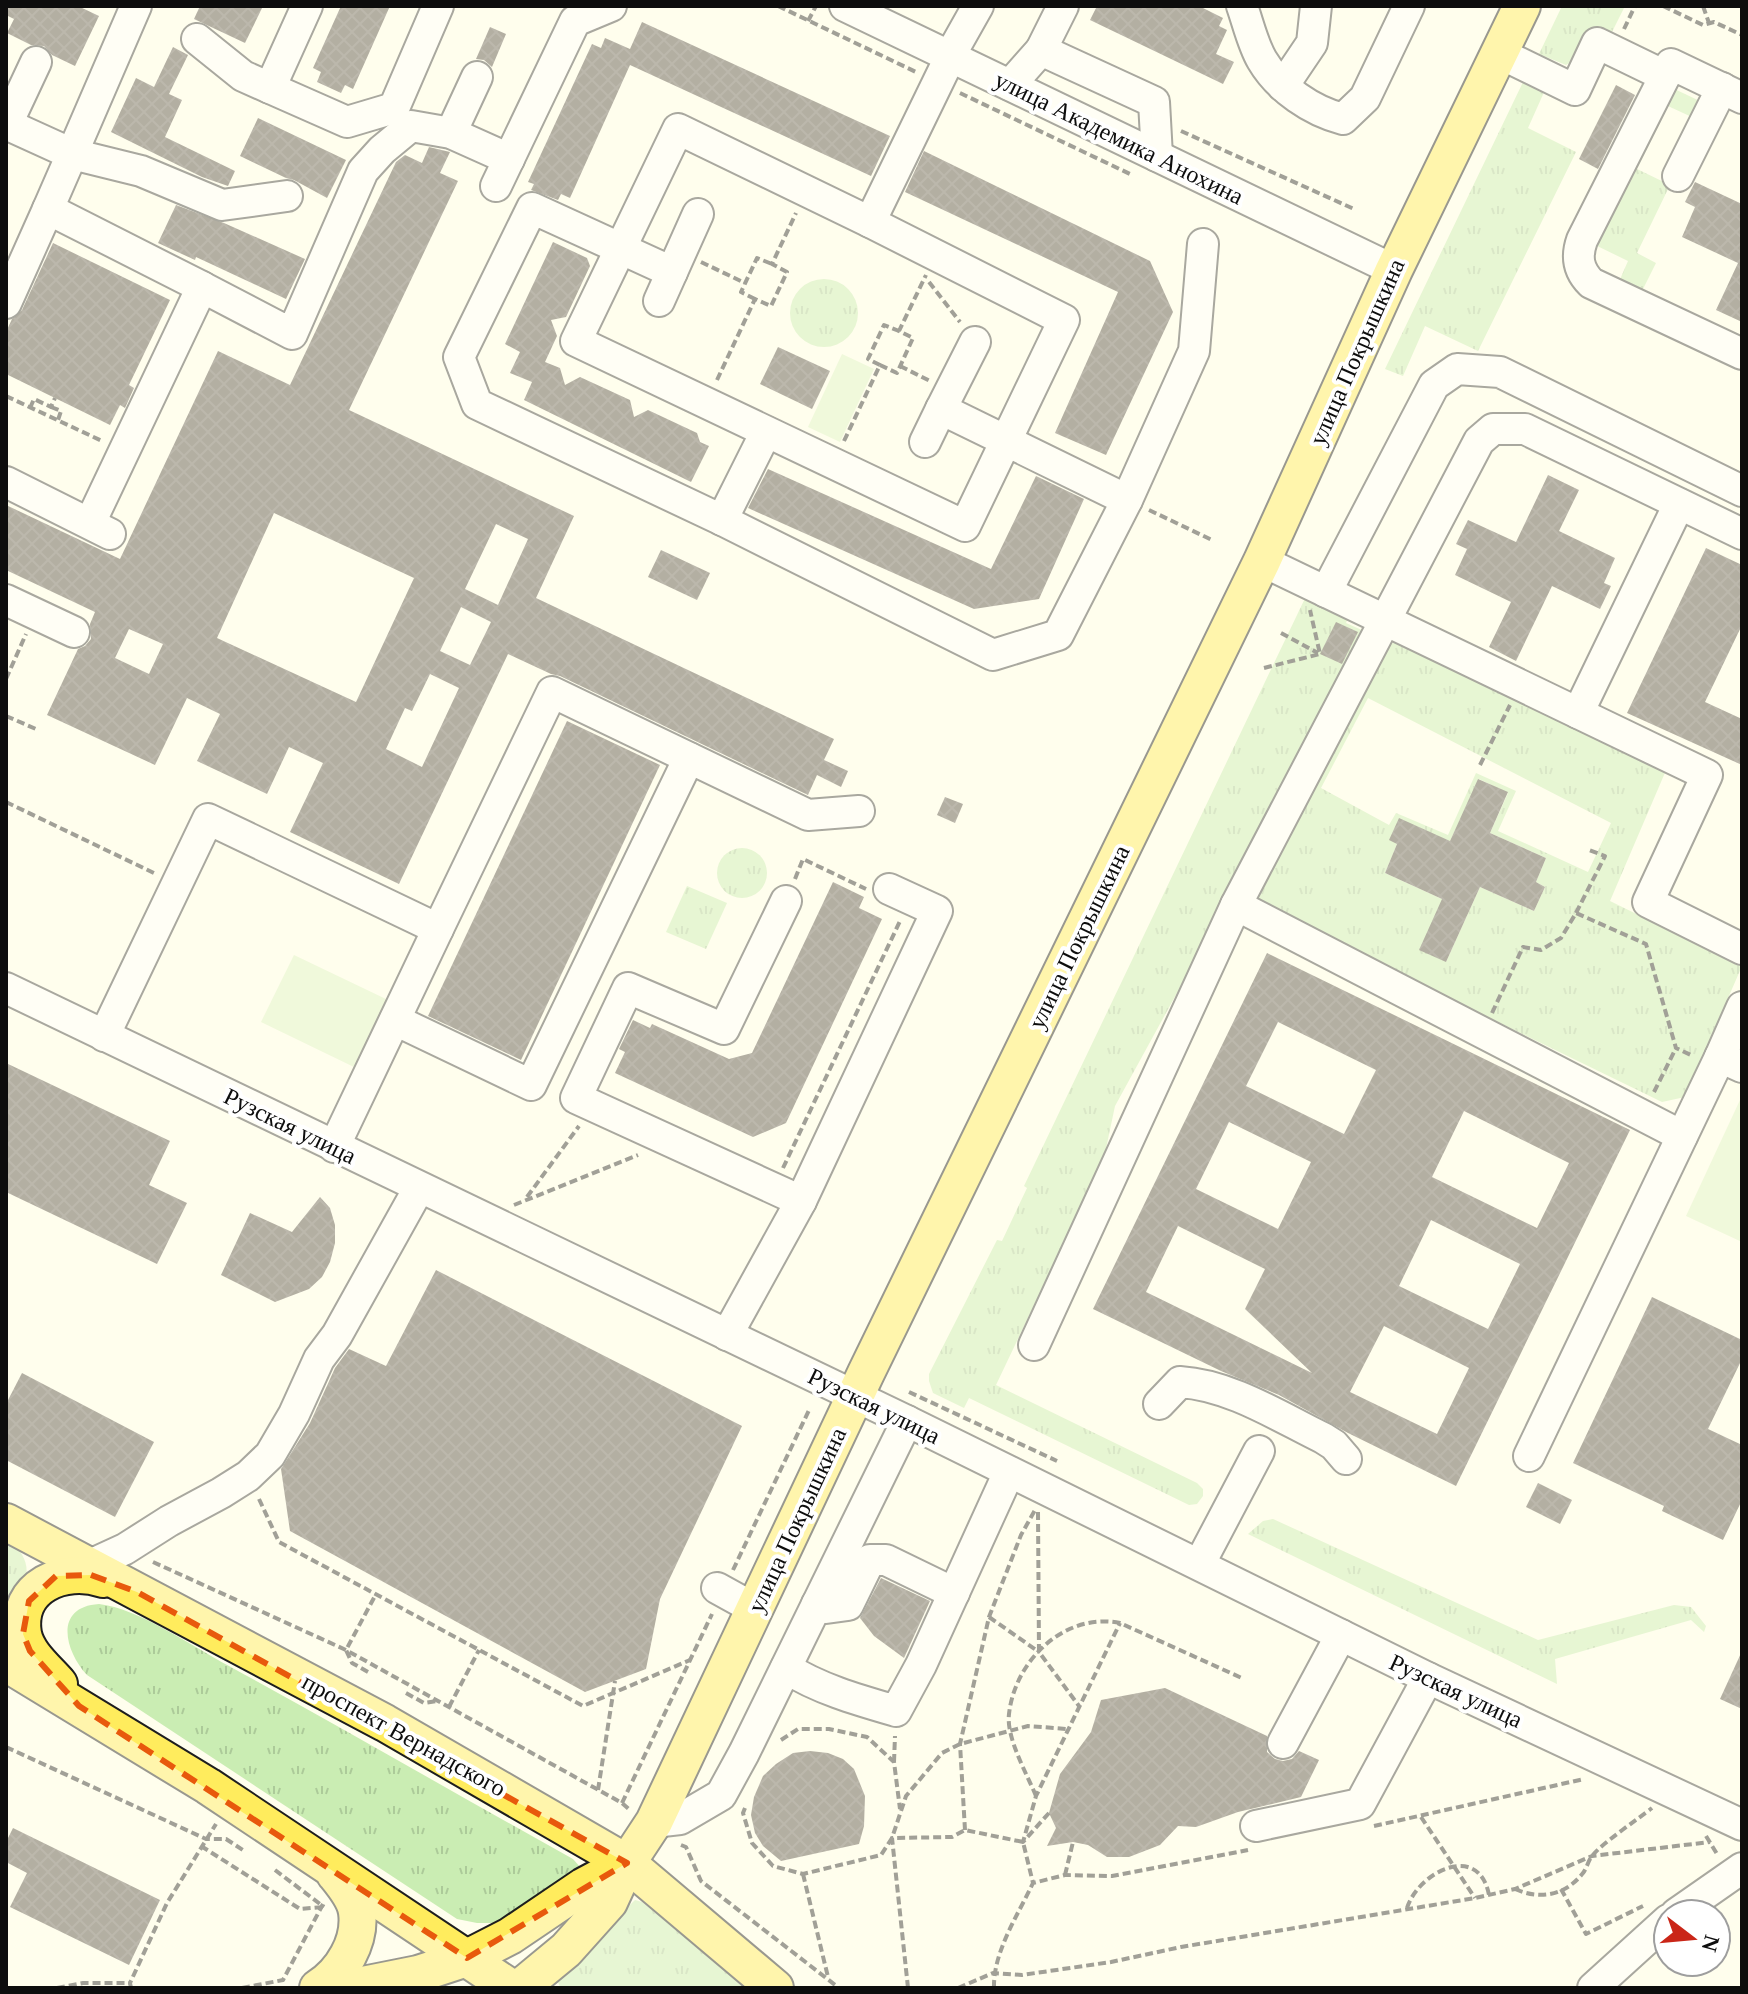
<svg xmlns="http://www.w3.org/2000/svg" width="1748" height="1994" font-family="Georgia,serif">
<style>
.grass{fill:url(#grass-tufts);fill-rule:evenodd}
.pitch{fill:#def4c5}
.building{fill:url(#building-cross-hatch);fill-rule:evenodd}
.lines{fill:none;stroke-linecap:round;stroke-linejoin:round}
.minor-casing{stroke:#404040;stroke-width:34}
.major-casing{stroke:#1e1e1e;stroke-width:40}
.path{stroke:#2f2f2f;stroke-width:4;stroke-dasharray:8 4;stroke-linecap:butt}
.minor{stroke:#fff;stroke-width:30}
.major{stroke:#ffec5d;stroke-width:36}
.marked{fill:none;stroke:#e8590c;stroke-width:6;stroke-dasharray:16 10;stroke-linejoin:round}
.labels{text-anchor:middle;stroke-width:8;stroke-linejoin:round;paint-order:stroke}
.street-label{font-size:24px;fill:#0d0d0d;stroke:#fff}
</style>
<defs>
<pattern id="grass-tufts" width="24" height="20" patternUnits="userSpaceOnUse" patternTransform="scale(2)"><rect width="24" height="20" fill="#caedb3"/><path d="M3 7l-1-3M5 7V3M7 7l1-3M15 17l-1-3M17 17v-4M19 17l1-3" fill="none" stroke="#acca99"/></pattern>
<pattern id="building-cross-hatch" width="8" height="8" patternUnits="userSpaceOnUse" patternTransform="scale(2)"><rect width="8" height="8" fill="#575048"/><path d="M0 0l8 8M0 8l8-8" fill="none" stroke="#6a645e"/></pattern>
</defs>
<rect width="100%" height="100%" fill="#fffeed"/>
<g class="grass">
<path d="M1562 6H1625L1609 38 1566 65 1539 54Z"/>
<path d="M1524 80 1545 90 1528 128 1576 152 1478 351 1425 326 1403 376 1385 369Z"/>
<path d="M1666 85 1704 103 1696 119 1668 106 1637 169 1670 185 1637 253 1656 263 1640 295 1618 284 1628 261 1589 242Z"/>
<circle cx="824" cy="313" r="34"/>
<path d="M1308 592 1350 613 1346 623 1373 635 1115 1106 1104 1158 996 1385 1197 1483 1203 1489V1496L1197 1504 1189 1505 969 1398 964 1408 933 1393 929 1381V1374L997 1240 1002 1241 1027 1188 1024 1186Z"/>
<path d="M1399 642 1667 768 1610 901 1742 966 1685 1097 1662 1102 1264 908 1257 900V891L1389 644ZM1368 698 1611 823 1588 872 1498 831 1516 791 1476 773 1448 835 1396 813 1389 825 1321 788ZM1479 779 1508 793 1490 833 1546 858 1536 882 1545 887 1534 911 1480 887 1446 962 1442 899 1385 873 1397 844 1450 841Z"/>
<circle cx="742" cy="873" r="25"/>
<path d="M687 886 727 903 706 949 666 932Z"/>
<path d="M1273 1519 1538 1640 1674 1605 1691 1607 1706 1626 1704 1632 1691 1620 1555 1659 1557 1684 1248 1534 1263 1521Z"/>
<path d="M6 1536C34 1561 33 1581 6 1607Z"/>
<path d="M99 1604C138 1608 193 1647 229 1666 344 1729 458 1795 573 1859L581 1868 497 1923H477L457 1919 87 1675C65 1651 53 1607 99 1604Z"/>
<path d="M635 1900 642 1902 747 1988 560 1987 556 1977Z"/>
</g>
<g class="pitch">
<path d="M842 354 874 369 840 442 808 427Z"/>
<path d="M294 955 388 1000 356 1068 261 1022Z"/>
<path d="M1740 1100 1742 1101V1242L1686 1216Z"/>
</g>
<g class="building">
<path d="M6 6H78L99 16 75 66 52 55 44 46 31 45 7 33 14 19 6 15Z"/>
<path d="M200 6H263L245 43 194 19Z"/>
<path d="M341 6H390L353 89 345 85 341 93 317 82 321 72 313 68Z"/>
<path d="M1097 6H1199L1223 18 1219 26 1227 30 1216 54 1234 62 1223 84 1090 20Z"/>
<path d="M642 22 890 136 871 176 630 65 570 198 561 194 558 200 531 190 534 184 528 182 592 44 601 48 605 38 630 49Z"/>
<path d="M490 27 506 34 492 67 484 60 476 59Z"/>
<path d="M173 47 188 55 169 94 182 100 165 137 235 171 228 186 202 177 111 132 136 78 154 87Z"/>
<path d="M1616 85 1635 95 1598 169 1579 159Z"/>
<path d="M258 118 346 160 327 198 294 180 286 178 240 156Z"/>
<path d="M429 147 450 152 440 173 458 181 349 410 574 516 536 598 834 739 824 760 848 771 841 787 817 775 808 795 560 676 551 674 508 654 399 884 290 832 323 763 289 747 267 794 197 761 220 714 187 698 155 765 47 715 78 649 85 646 91 639 90 624 95 612 6 570V505L120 559 218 351 290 385 396 162 405 155 422 163ZM274 513 414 578 356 702 217 638ZM496 524 528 539 498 605 465 589ZM461 607 491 622 470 665 440 651ZM129 629 163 644 149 674 115 658ZM430 674 459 688 422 767 386 749 405 708 412 711Z"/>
<path d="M924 151 1150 261 1173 312 1106 455 1055 433 1118 292 905 192Z"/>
<path d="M1695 182 1742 204V322L1716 310 1738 263 1682 237 1695 207 1685 202Z"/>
<path d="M176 205 224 223 305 259 286 299 196 257 195 260 158 243Z"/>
<path d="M553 242 587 258 590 266 566 317 551 320 557 336 545 362 560 368 565 385 580 377 630 400 634 417 648 410 697 433 700 442 709 446 691 482 524 400 532 382 510 373 520 352 505 344Z"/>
<path d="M53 243 170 300 129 385 134 388 125 408 120 405 110 425 6 374V332L12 319 22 310Z"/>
<path d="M778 347 830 371 812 409 760 384Z"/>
<path d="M768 469 991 569 1036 476 1084 499 1039 599 974 609 748 508Z"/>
<path d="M1548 475 1579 490 1559 531 1615 558 1604 583 1611 586 1600 609 1552 586 1516 661 1489 647 1511 602 1455 575 1467 549 1456 544 1468 520 1516 542Z"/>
<path d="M1706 548 1742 565V625L1705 702 1742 719V765L1627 713Z"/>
<path d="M661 550 710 573 697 600 648 577Z"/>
<path d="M1336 622 1358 632 1342 664 1320 654Z"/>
<path d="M567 721 660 765 521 1060 428 1016Z"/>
<path d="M1478 779 1508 792 1490 833 1546 858 1536 882 1545 887 1534 911 1480 887 1446 962 1419 950 1442 899 1385 873 1397 844 1389 840 1399 818 1450 841Z"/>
<path d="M945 797 963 804 955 823 937 815Z"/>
<path d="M833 882 864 897 859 908 882 919 786 1123 753 1137 615 1073 625 1052 619 1049 633 1020 650 1028 652 1024 729 1059 752 1053Z"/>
<path d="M1267 953 1630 1130 1456 1486 1348 1433 1279 1395 1221 1371 1093 1309ZM1278 1022 1376 1070 1344 1134 1246 1086ZM1464 1111 1569 1163 1537 1228 1432 1177ZM1229 1122 1311 1162 1278 1229 1196 1189ZM1431 1220 1520 1264 1488 1329 1399 1286ZM1178 1226 1265 1269 1245 1309 1312 1373 1146 1292ZM1384 1326 1469 1368 1437 1434 1350 1392Z"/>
<path d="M6 1063 170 1141 149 1185 187 1203 157 1264 6 1192Z"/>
<path d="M320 1197 330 1208 335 1225V1243L330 1262 322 1277 309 1289 275 1302 221 1275 250 1213 292 1232Z"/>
<path d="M436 1270 742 1426 660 1599 646 1669 585 1692 290 1531 281 1469 310 1423 335 1368 349 1349 386 1366Z"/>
<path d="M1652 1297 1742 1340V1359L1708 1429 1742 1445V1500L1723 1540 1662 1511 1664 1506 1573 1463Z"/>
<path d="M22 1373 154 1442 115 1517 6 1460V1404Z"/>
<path d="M1538 1483 1572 1500 1560 1524 1526 1507Z"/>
<path d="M881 1578 930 1601 904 1658 874 1636 860 1618Z"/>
<path d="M1742 1651V1709L1720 1699Z"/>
<path d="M1165 1688 1267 1736V1752L1275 1759 1283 1761 1292 1759 1299 1751 1319 1760 1301 1797 1238 1812 1196 1827 1178 1826 1160 1845 1129 1857H1107L1088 1845 1073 1842 1047 1846 1056 1828 1049 1813 1060 1774 1091 1732 1101 1700Z"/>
<path d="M810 1751 828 1753 843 1759 854 1769 865 1796 864 1826 859 1844 781 1861 763 1846 755 1833 751 1815 754 1797 763 1776 776 1764 793 1753Z"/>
<path d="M13 1828 160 1900 129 1965 10 1907 27 1873 6 1862V1842Z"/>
</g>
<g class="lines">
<defs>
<g id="minor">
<path d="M136 6 72 154 141 171 222 205 287 196"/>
<path d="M307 6 270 88 347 122 394 108 438 6"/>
<path d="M845 6 1394 270"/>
<path d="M1242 6C1248 23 1253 45 1262 60 1279 89 1312 111 1343 119L1365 98 1409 6"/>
<path d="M197 39 243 76 270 88"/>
<path d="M1041 50 1063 6"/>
<path d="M1499 53 1575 90 1597 43 1665 76"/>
<path d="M1010 85 1041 50 1154 102 1157 156"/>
<path d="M1283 86 1312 43 1316 6"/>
<path d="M1742 98 1671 64 1582 240C1576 257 1578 270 1591 283L1742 354"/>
<path d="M6 124 72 154 48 209 202 287 90 523"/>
<path d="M6 126 36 62"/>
<path d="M678 129 870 222 1064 320 965 526 576 341Z"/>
<path d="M451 133 477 77"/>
<path d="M1678 176 1722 88"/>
<path d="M496 186 575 21 611 6"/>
<path d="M698 214 672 272 532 208 459 357 477 404 722 520 993 655 1058 635 1127 500 1194 351 1203 244"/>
<path d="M870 222 956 45 978 6"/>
<path d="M202 287 292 334 363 171 382 150 411 126 451 133 509 159"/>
<path d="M659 301 672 272"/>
<path d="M6 303 48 209"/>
<path d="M975 342 941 409 1127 500"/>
<path d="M925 442 941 409"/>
<path d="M6 482 110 534"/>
<path d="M722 520 766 432"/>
<path d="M1262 561 1707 775 1648 902 1742 949"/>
<path d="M1326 592 1434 385 1457 369 1500 372 1742 491"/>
<path d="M6 600 74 632"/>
<path d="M1578 713 1679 504"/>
<path d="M786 901 724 1029 628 988 576 1098 801 1201"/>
<path d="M6 988 907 1421 1428 1678 1742 1825"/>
<path d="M1742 1007 1720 1057 1742 1067"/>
<path d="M395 1020 531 1085 689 758"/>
<path d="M104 1036 208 819 438 929 552 692 808 815 859 811"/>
<path d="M1682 1136 1236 905 1479 441 1493 429H1525L1742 534"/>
<path d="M334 1147 438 929"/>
<path d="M727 1335 801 1201 937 911 889 889"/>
<path d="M1034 1345 1236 905"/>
<path d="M1159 1404 1180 1382C1230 1385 1278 1416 1323 1438L1334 1445 1346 1459"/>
<path d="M1529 1456 1720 1057"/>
<path d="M1200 1563 1259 1451"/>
<path d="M88 1566 125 1549 169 1521 221 1493 248 1476 270 1455 294 1414 319 1359 337 1335 419 1188"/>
<path d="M717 1588 755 1609"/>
<path d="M817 1604 826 1608 848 1605 870 1560H886L954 1593"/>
<path d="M786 1668C819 1689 858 1700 896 1711L921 1665 1009 1472"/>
<path d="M1283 1743 1341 1635"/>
<path d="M654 1822 680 1819 721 1795 744 1753 907 1421"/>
<path d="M1256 1826 1360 1804 1428 1678"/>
<path d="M1676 1914 1742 1868"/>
<path d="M1593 1988 1668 1920"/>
</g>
<g id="major">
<path d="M6 1522 385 1723 627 1863 775 1988"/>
<path d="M6 1663 208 1786 511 1988"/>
<path d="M59 1684C46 1669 27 1654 23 1634 15 1586 64 1566 103 1579"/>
<path d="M318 1988C342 1973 361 1942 357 1912 355 1898 344 1885 335 1874"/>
<path d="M348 1988 418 1974 467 1958 510 1936 584 1886 627 1863"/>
<path d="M520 1988 566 1950 609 1902 627 1863 654 1822 866 1373 1262 561 1394 270 1522 6"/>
</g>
</defs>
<use href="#minor" class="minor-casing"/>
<use href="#major" class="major-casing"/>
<g class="path">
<path d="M778 6 916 72"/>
<path d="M1663 6 1703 25 1714 22 1742 35"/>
<path d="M1703 6 1709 23"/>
<path d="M808 21 816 6"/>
<path d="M1624 29 1635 6"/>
<path d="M960 93 1130 174"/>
<path d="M1181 131 1354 209"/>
<path d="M701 262 745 283"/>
<path d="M929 282 960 322"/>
<path d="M755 299 741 292 757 258 772 264"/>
<path d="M880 365 868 359 884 325 899 331"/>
<path d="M900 366 930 381"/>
<path d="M717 380 755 299 771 306 787 272 772 264 796 213"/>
<path d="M6 396 102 441"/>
<path d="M51 407 61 411 58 420"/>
<path d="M30 408 34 399 51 407 55 398"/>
<path d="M844 441 880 365 897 373 913 338 899 331 926 275"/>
<path d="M1149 510 1212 540"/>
<path d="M1281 633 1318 653"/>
<path d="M1264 668 1320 654 1310 610"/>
<path d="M6 679 26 634"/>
<path d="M6 716 36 729"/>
<path d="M1480 765 1510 705"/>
<path d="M6 802 156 874"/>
<path d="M795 879 803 859 866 889"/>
<path d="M1576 913 1605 856 1589 850"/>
<path d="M1492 1013 1523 947 1541 950 1561 938 1576 913 1646 944 1676 1048 1693 1056"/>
<path d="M1654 1092 1676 1048"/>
<path d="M783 1168 901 919"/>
<path d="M527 1197 579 1126"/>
<path d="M514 1205 638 1155"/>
<path d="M909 1392 1057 1461"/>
<path d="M259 1499 279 1542 583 1706 690 1660"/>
<path d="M1038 1512 1039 1652 1079 1706"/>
<path d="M153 1562 346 1650 622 1803 631 1811"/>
<path d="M733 1570 810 1408"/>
<path d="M989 1617 1039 1652"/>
<path d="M368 1672 352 1663 346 1650 376 1594"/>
<path d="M406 1693 424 1703 437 1701"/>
<path d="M449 1707 479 1650"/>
<path d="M781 1740 798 1729H829L867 1737 894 1762 900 1809"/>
<path d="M6 1747 206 1839H226L246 1852"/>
<path d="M894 1762 895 1736"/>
<path d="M598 1790 615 1681"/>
<path d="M1036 1796C1027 1774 1006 1738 1009 1714 1015 1660 1065 1612 1120 1623L1244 1679"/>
<path d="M622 1803 712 1614"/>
<path d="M745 1808 743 1813 752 1843 773 1866 803 1874 881 1855 892 1838 906 1796 942 1753 960 1744 1028 1726 1067 1729"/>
<path d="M1049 1813 1023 1842 1036 1796 1120 1623"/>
<path d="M1421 1817 1475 1898"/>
<path d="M1374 1826 1584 1779"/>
<path d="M965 1830 960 1744 989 1617 1021 1535 1035 1510"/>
<path d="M1706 1836 1717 1854 1715 1855"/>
<path d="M681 1845 686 1847 701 1881 839 1988"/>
<path d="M201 1846 300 1909 324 1907"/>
<path d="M275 1870 324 1907"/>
<path d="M803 1874 828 1977"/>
<path d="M1065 1875 1073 1842"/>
<path d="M1515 1889C1540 1900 1565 1896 1583 1873 1587 1868 1588 1861 1592 1856 1601 1844 1638 1819 1652 1808"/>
<path d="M1561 1889 1586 1934 1643 1906"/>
<path d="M1407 1908C1419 1871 1479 1842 1489 1895"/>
<path d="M57 1988 83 1983H130"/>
<path d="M131 1988 130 1983 167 1903 216 1824"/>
<path d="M242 1988 283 1980 323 1904"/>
<path d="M908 1988 892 1838 952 1837 965 1830 1023 1842 1033 1883"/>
<path d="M958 1988 993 1973 1022 1975 1111 1962 1181 1947 1475 1898 1515 1889 1592 1856 1710 1842"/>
<path d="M994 1988C993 1952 1018 1915 1033 1883L1065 1875 1112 1876 1248 1850"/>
</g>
<use href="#minor" class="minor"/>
<use href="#major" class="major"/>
</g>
<path d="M0 0H1748V1994H0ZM91 1575 137 1592 627 1863 467 1958 79 1706 30 1651 23 1634 29 1601 56 1576Z" fill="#fffeed" fill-opacity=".55" fill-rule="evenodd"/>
<path class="marked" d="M91 1575 137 1592 627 1863 467 1958 79 1706 30 1651 23 1634 29 1601 56 1576Z"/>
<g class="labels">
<g class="street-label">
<text transform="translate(1119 138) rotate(26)" y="8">улица Академика Анохина</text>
<text transform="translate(1357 352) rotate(-66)" y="8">улица Покрышкина</text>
<text transform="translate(1079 937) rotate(-64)" y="8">улица Покрышкина</text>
<text transform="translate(290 1126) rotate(26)" y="8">Рузская улица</text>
<text transform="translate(874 1406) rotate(26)" y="8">Рузская улица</text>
<text transform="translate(797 1520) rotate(-65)" y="8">улица Покрышкина</text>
<text transform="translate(1456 1691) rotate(25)" y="8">Рузская улица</text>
<text transform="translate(404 1735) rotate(29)" y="8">проспект Вернадского</text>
</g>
</g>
<rect width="1748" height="1994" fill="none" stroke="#0d0d0d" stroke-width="16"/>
<g transform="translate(1692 1938) rotate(106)"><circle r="38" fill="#ffffff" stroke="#9e9e9e" stroke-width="2"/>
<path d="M0-6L14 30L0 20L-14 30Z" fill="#ca2618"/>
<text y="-12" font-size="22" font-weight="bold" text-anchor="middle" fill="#0d0d0d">N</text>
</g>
</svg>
